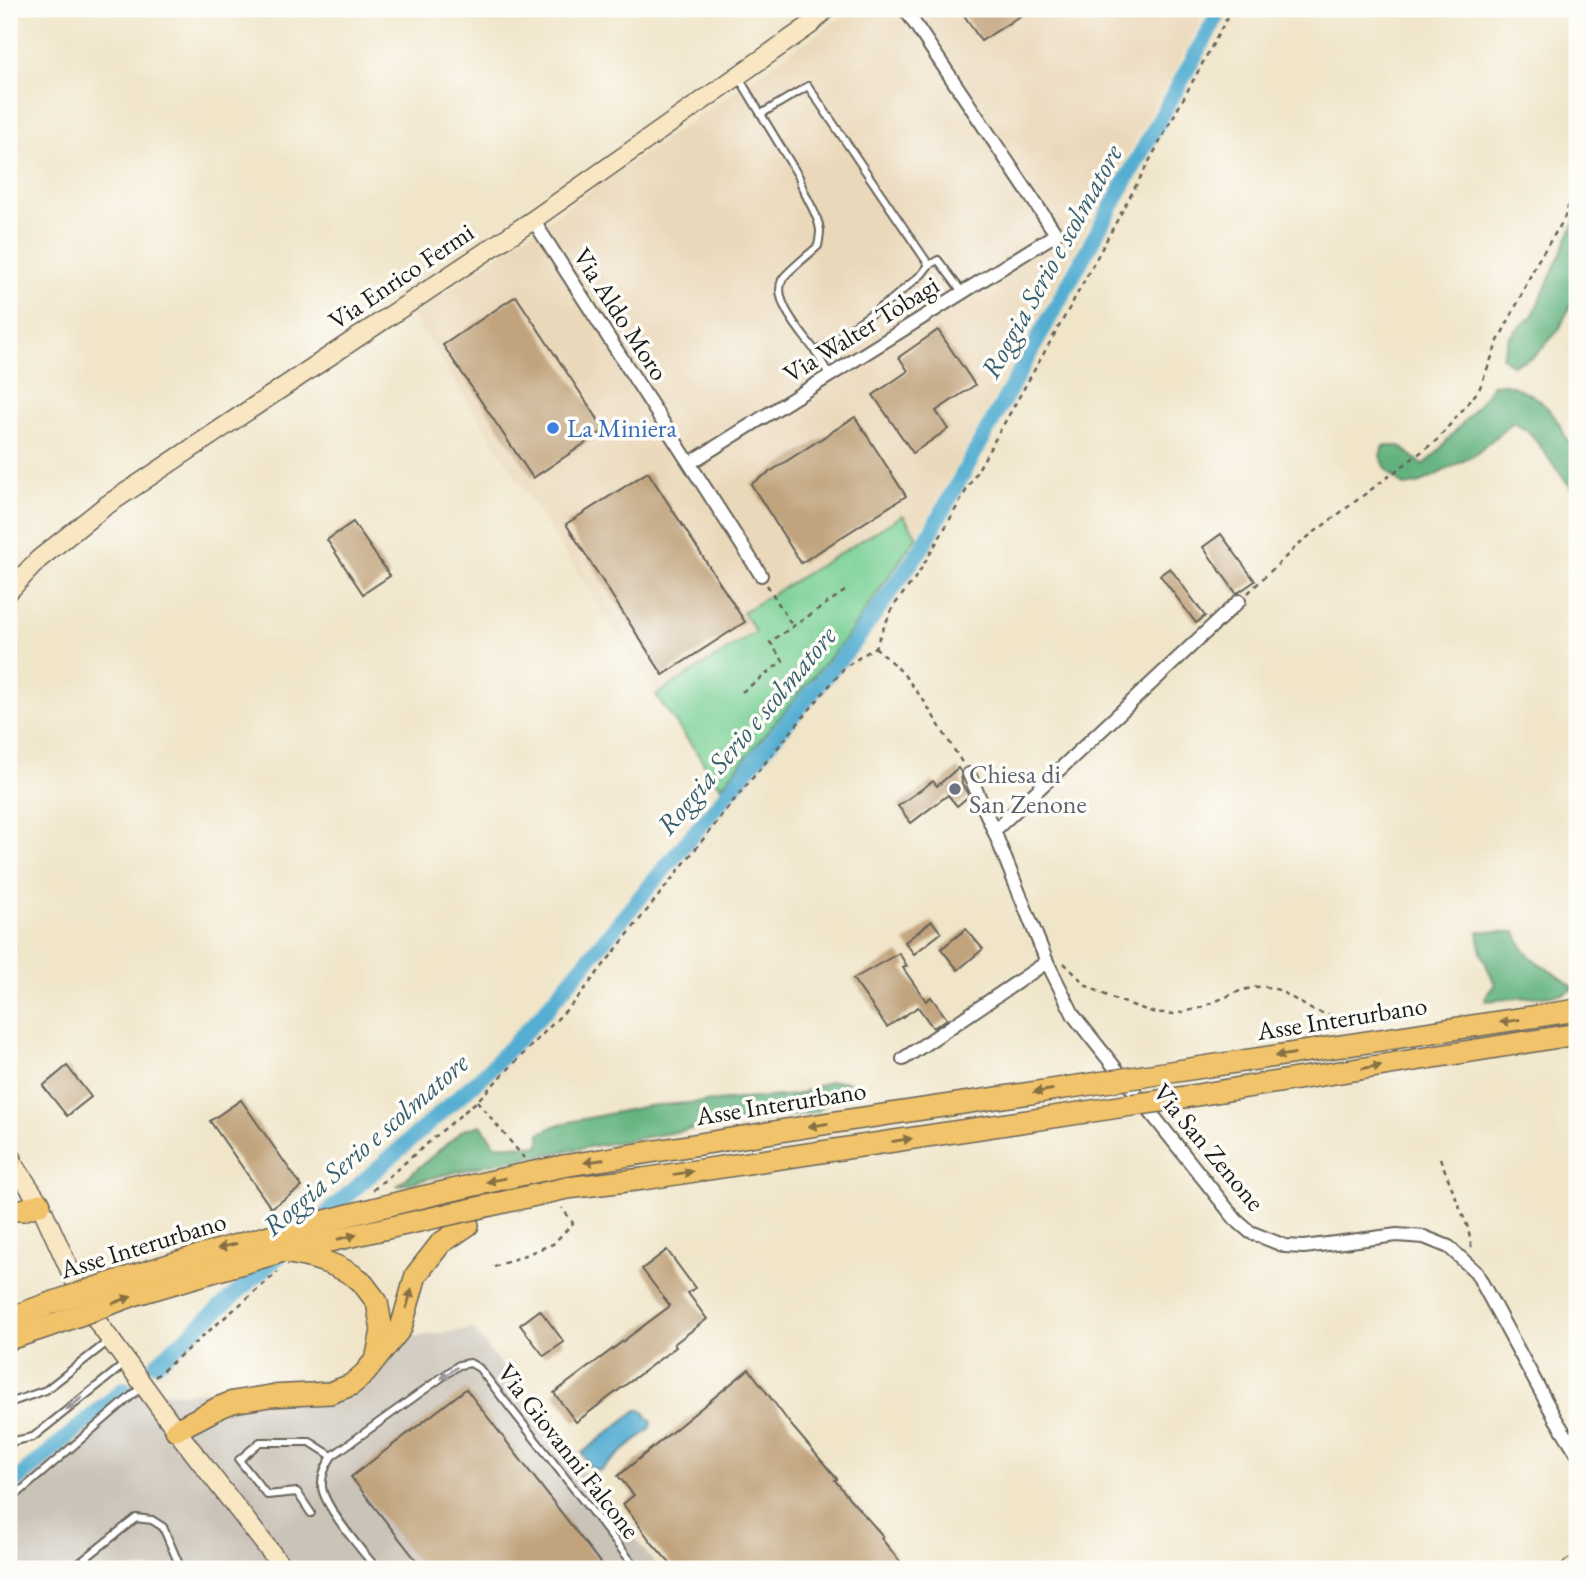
<svg xmlns="http://www.w3.org/2000/svg" width="1586" height="1578" font-family="'EB Garamond',serif">
<style>
.built{fill:#ead8ba}
.industrial{fill:#cac3b8}
.green{fill:#79d096;stroke:#4a7659;stroke-width:2}
.forest{fill:#62b27f;stroke:#3f674e;stroke-width:2}
.water{fill:#55aed2;stroke:#386577;stroke-width:2}
.lines{fill:none;stroke-linecap:round;stroke-linejoin:round}
.canal{stroke:#55aed2;stroke-width:16}
.building{fill:#c1a47e}
.lane-casing{stroke:#666259;stroke-width:10}
.street-casing{stroke:#666259;stroke-width:16}
.secondary-casing{stroke:#666259;stroke-width:21}
.highway-casing{stroke:#666259;stroke-width:24}
.path{stroke:#666259;stroke-width:2.5;stroke-dasharray:5 5;stroke-linecap:butt}
.lane{stroke:#fff;stroke-width:6}
.street{stroke:#fff;stroke-width:12}
.secondary{stroke:#f9e7c3;stroke-width:18}
.highway{stroke:#f1c36a;stroke-width:21}
.highway-bridge-casing{stroke:#666259;stroke-width:24;stroke-linecap:butt}
.highway-bridge{stroke:#f1c36a;stroke-width:21}
.oneway{fill:#867043}
.oneway2{fill:#999}
.shop-dot{fill:#3f7fe0;stroke:#fdfcf7;stroke-width:2.5}
.worship-dot{fill:#6b7280;stroke:#fdfcf7;stroke-width:2.5}
.labels{text-anchor:middle;stroke-width:7;stroke-linejoin:round;paint-order:stroke}
.street-label{font-size:26px;fill:#1c1c1c;stroke:#fdfcf7}
.shop-label{font-size:26px;fill:#366cbe;stroke:#fdfcf7;text-anchor:start}
.worship-label{font-size:26px;fill:#5b616d;stroke:#fdfcf7;text-anchor:start}
.water-label{font-size:28px;font-style:italic;fill:#365e6e;stroke:#fdfcf7}
</style>
<rect width="100%" height="100%" fill="#fdfcf7"/>
<filter id="ink" filterUnits="userSpaceOnUse"><feTurbulence type="fractalNoise" baseFrequency=".0143" numOctaves="2"/><feDisplacementMap in="SourceGraphic" scale="14" xChannelSelector="R" yChannelSelector="G"/><feConvolveMatrix kernelMatrix="1 2 1 2 8 2 1 2 1" color-interpolation-filters="sRGB"/></filter>
<filter id="wash" filterUnits="userSpaceOnUse"><feTurbulence type="fractalNoise" baseFrequency=".00686" numOctaves="4" result="noise"/><feDisplacementMap in="SourceGraphic" scale="28" xChannelSelector="R" yChannelSelector="G"/><feGaussianBlur stdDeviation="1.57" result="paint"/><feColorMatrix in="noise" values="0 0 0 0 0 0 0 0 0 0 0 0 0 0 0 0 0 1.4 0 .05"/><feComposite in="paint" operator="in"/></filter>
<g filter="url(#wash)">
<rect width="100%" height="100%" fill="#f0e5c9"/>
<path class="built" d="M853 9H1206L1192 38 917 536 903 515 743 612 757 632 656 695 412 315Z"/>
<path class="industrial" d="M473 1329 659 1569H9V1495L132 1392 183 1393 234 1387 311 1383 347 1375 370 1342Z"/>
<path class="green" d="M903 515 917 536 850 633 721 787 656 695 756 632 743 612Z"/>
<g class="forest">
<path d="M1577 217V288L1576 293 1559 330 1534 357 1512 365 1502 357 1509 337 1533 315Z"/>
<path d="M1505 384C1529 391 1546 401 1559 424 1566 436 1566 442 1577 453V495L1555 467 1531 434 1513 422 1475 455 1418 484 1404 486 1388 472 1380 456 1383 446H1400L1423 465C1434 458 1442 447 1450 437 1465 420 1481 404 1492 385Z"/>
<path d="M1478 931 1515 932C1518 938 1522 946 1526 952 1539 968 1561 974 1575 989L1563 994 1485 1001 1488 993 1495 984 1481 953Z"/>
<path d="M830 1081 849 1082 835 1096 817 1112 693 1129 495 1163 397 1186 463 1130 481 1125 495 1145 540 1146V1133L560 1124 647 1106 796 1095Z"/>
</g>
<path class="water" d="M637 1410H642L652 1423 650 1429 599 1471 590 1467 582 1453Z"/>
<g class="lines">
<g class="canal">
<path d="M318 1221 486 1073 544 1012 857 639 923 546 1221 9"/>
<path d="M156 1364 280 1255"/>
<path d="M9 1486 124 1389"/>
</g>
</g>
<g id="blocks">
<g class="building">
<path d="M960 9H1031L981 41Z"/>
<path d="M516 296 605 430 533 478 443 345Z"/>
<path d="M938 330 975 385 936 411 948 429 913 453 873 395 908 371 899 357Z"/>
<path d="M855 417 906 496 801 563 751 484Z"/>
<path d="M648 472 745 622 663 675 566 524Z"/>
<path d="M353 522 390 576 363 594 327 540Z"/>
<path d="M1221 534 1255 581 1239 592 1236 593 1203 547Z"/>
<path d="M1170 568 1205 616 1196 623 1160 575Z"/>
<path d="M958 768 961 772 962 784 969 796 957 806 948 795 911 823 898 806 933 781 937 786Z"/>
<path d="M932 921 941 933 914 954 905 942Z"/>
<path d="M966 929 983 949 958 970 941 949Z"/>
<path d="M899 953 907 966 903 968 926 1001 931 997 947 1019 933 1028 918 1007 887 1027 853 979Z"/>
<path d="M67 1066 91 1097 67 1116 43 1086Z"/>
<path d="M241 1100 302 1187 271 1208 210 1121Z"/>
<path d="M667 1250 695 1288 688 1293 707 1319 674 1344 676 1347 576 1422 554 1393 670 1306 642 1269Z"/>
<path d="M540 1310 564 1342 544 1356 520 1325Z"/>
<path d="M749 1369 791 1425 837 1479 835 1480 850 1499 883 1536 881 1538 906 1569H675L652 1543 623 1504 634 1495 618 1476Z"/>
<path d="M466 1389 605 1569H423L351 1477Z"/>
</g>
</g>
</g>
<g filter="url(#ink)">
<use href="#blocks" fill-opacity="0" stroke="#666259" stroke-width="2"/>
<g class="lines">
<defs>
<g id="lane">
<path d="M739 78 799 177C803 196 818 212 820 230 820 235 819 241 818 246 811 253 785 273 782 280 772 302 804 335 816 352L891 300 922 274 929 265 938 260 963 293"/>
<path d="M761 114 808 86 929 265"/>
<path d="M816 352 830 376"/>
<path d="M9 1403 46 1390 110 1340"/>
<path d="M9 1445 14 1441 33 1437 126 1363"/>
<path d="M9 1501 143 1386"/>
<path d="M311 1513 297 1492 267 1495 239 1460 260 1442H310L332 1456"/>
<path d="M72 1569 136 1518 152 1520 163 1527 181 1569"/>
<path d="M377 1569C363 1552 324 1507 322 1487 321 1475 326 1466 332 1456L459 1365 470 1363 479 1368 637 1569"/>
</g>
<g id="street">
<path d="M533 220 761 575"/>
<path d="M690 463 1056 234 905 9"/>
<path d="M969 774 994 831 1047 962 1074 1016 1236 1220 1250 1232 1285 1246 1304 1247 1397 1235 1424 1237 1449 1247 1476 1272 1555 1418 1577 1453"/>
<path d="M994 831 1239 601"/>
<path d="M903 1059 1047 962"/>
</g>
<g id="secondary">
<path d="M9 591 39 559 104 507 533 220 810 25 826 9"/>
<path d="M9 1157 40 1204 86 1306 176 1430 284 1569"/>
<path d="M1571 1569 1577 1565"/>
</g>
<g id="highway">
<path d="M1144 1076 1577 1010"/>
<path d="M1160 1101 1577 1034"/>
<path d="M9 1161 11 1159"/>
<path d="M563 1166 836 1122 1111 1081"/>
<path d="M567 1188 643 1179 1132 1105"/>
<path d="M9 1210H23L40 1204"/>
<path d="M361 1281 377 1302 382 1330 377 1356"/>
<path d="M9 1318 48 1304"/>
<path d="M9 1339 58 1323"/>
<path d="M176 1430 220 1407 233 1402 270 1396 330 1393 351 1385 365 1373 401 1328 416 1275 441 1243 468 1225"/>
</g>
</defs>
<use href="#lane" class="lane-casing"/>
<use href="#street" class="street-casing"/>
<use href="#secondary" class="secondary-casing"/>
<use href="#highway" class="highway-casing"/>
<g class="path">
<path d="M767 585 793 627"/>
<path d="M1248 593 1301 542 1437 440 1479 390 1498 341 1517 304 1537 262 1563 221 1577 183"/>
<path d="M875 647 902 672 924 701 963 764"/>
<path d="M742 692 783 661 770 642 845 591"/>
<path d="M1064 963 1087 986 1114 999 1152 1012 1175 1014 1200 1008 1242 990 1262 986 1279 990 1314 1011 1338 1016"/>
<path d="M477 1101 524 1158"/>
<path d="M9 1133 14 1140"/>
<path d="M1440 1158 1468 1228 1472 1250"/>
<path d="M373 1190 477 1101 576 1000 735 799 844 668 875 647 893 607 918 574 941 535 1070 307 1232 9"/>
<path d="M494 1267 553 1244 573 1223 562 1208"/>
<path d="M155 1377 278 1272"/>
</g>
<use href="#lane" class="lane"/>
<use href="#street" class="street"/>
<use href="#secondary" class="secondary"/>
<use href="#highway" class="highway"/>
<defs>
<g id="highway-bridge">
<path d="M1111 1081 1144 1076"/>
<path d="M1132 1105 1160 1101"/>
<path d="M289 1253C316 1258 339 1264 361 1281"/>
<path d="M48 1304C216 1246 388 1202 563 1166"/>
<path d="M58 1323 137 1294 280 1252 567 1188"/>
</g>
</defs>
<use href="#highway-bridge" class="highway-bridge-casing"/>
<use href="#highway-bridge" class="highway-bridge"/>
</g>
<defs><path id="oneway-solid" d="M-6-.8H1V-3.2L6.5 0L1 3.2V.8H-6Z" transform="scale(1.75)"/></defs>
<g class="oneway">
<use href="#oneway-solid" transform="translate(1510 1021) rotate(171)"/>
<use href="#oneway-solid" transform="translate(1285 1055) rotate(171)"/>
<use href="#oneway-solid" transform="translate(1372 1067) rotate(-9)"/>
<use href="#oneway-solid" transform="translate(1043 1091) rotate(171)"/>
<use href="#oneway-solid" transform="translate(818 1125) rotate(171)"/>
<use href="#oneway-solid" transform="translate(902 1140) rotate(-9)"/>
<use href="#oneway-solid" transform="translate(594 1161) rotate(171)"/>
<use href="#oneway-solid" transform="translate(683 1173) rotate(-9)"/>
<use href="#oneway-solid" transform="translate(496 1180) rotate(169)"/>
<use href="#oneway-solid" transform="translate(347 1237) rotate(-13)"/>
<use href="#oneway-solid" transform="translate(227 1246) rotate(165)"/>
<use href="#oneway-solid" transform="translate(409 1299) rotate(-74)"/>
<use href="#oneway-solid" transform="translate(122 1300) rotate(-20)"/>
</g>
<g class="oneway2">
<use href="#oneway-solid" transform="translate(449 1373) rotate(144)"/>
<use href="#oneway-solid" transform="translate(74 1404) rotate(141)"/>
</g>
</g>
<circle class="shop-dot" cx="553" cy="428" r="7"/>
<circle class="worship-dot" cx="955" cy="789" r="7"/>
<g class="labels">
<g class="street-label">
<text transform="translate(401 276) rotate(-34)" y="9">Via Enrico Fermi</text>
<text transform="translate(621 314) rotate(57)" y="9">Via Aldo Moro</text>
<text transform="translate(861 329) rotate(-32)" y="9">Via Walter Tobagi</text>
<text transform="translate(1342 1018) rotate(-9)" y="9">Asse Interurbano</text>
<text transform="translate(781 1103) rotate(-9)" y="9">Asse Interurbano</text>
<text transform="translate(1209 1147) rotate(50)" y="9">Via San Zenone</text>
<text transform="translate(143 1245) rotate(-17)" y="9">Asse Interurbano</text>
<text transform="translate(569 1451) rotate(52)" y="9">Via Giovanni Falcone</text>
</g>
<g class="shop-label">
<text x="567" y="437">La Miniera</text>
</g>
<g class="worship-label">
<text x="969" y="783">Chiesa di<tspan x="969" dy="30">San Zenone</tspan></text>
</g>
<g class="water-label">
<text transform="translate(1051 261) rotate(-61)" y="10">Roggia Serio e scolmatore</text>
<text transform="translate(746 730) rotate(-50)" y="10">Roggia Serio e scolmatore</text>
<text transform="translate(365 1144) rotate(-41)" y="10">Roggia Serio e scolmatore</text>
</g>
</g>
<rect width="1586" height="1578" fill="none" stroke="#fdfcf7" stroke-width="35"/>
</svg>
